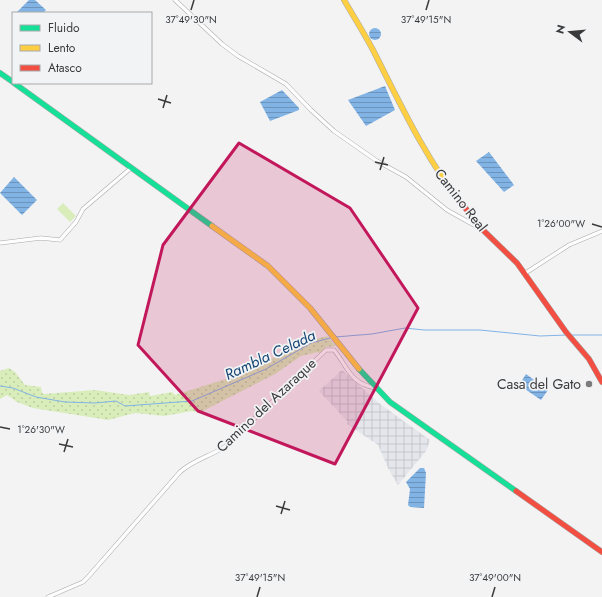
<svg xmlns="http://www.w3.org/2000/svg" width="602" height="597" font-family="Jost,sans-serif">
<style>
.industrial{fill:url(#industrial-grid)}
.green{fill:url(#green-dots)}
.pitch{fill:#d9edbb}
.water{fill:url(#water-rules)}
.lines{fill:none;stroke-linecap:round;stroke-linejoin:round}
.stream{stroke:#82b3e5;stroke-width:1}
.street-casing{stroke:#a9a9aa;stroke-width:4.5}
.fast-casing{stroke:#a9a9aa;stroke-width:6}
.slow-casing{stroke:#a9a9aa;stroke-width:6}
.jam-casing{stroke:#a9a9aa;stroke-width:6}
.street{stroke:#fdfdfd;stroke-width:3.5}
.fast{stroke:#16e098;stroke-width:5}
.slow{stroke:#ffcf43;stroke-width:5}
.jam{stroke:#f24e42;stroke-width:5}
.marked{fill:#c2185b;fill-opacity:0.2;stroke:#c2185b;stroke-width:3;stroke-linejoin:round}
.ticks{fill:none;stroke:#3a3a3b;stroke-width:1.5}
.poi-dot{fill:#7b7b7c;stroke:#f2f3f5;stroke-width:1.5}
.labels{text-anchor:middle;stroke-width:3.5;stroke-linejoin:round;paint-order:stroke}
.street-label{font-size:14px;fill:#3a3a3b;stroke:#f2f3f5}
.poi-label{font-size:14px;fill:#3a3a3b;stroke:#f2f3f5;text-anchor:end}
.water-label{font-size:15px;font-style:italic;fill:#144674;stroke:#f2f3f5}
.ticks-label{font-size:10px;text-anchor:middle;fill:#3a3a3b;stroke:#f2f3f5;stroke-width:3.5;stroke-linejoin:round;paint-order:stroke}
</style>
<defs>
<pattern id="industrial-grid" width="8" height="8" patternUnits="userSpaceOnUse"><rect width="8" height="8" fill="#e4e6ec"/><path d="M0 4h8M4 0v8" fill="none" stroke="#c4c6cb"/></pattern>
<pattern id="green-dots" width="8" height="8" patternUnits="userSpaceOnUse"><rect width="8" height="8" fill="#d9edbb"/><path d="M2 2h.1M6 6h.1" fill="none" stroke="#bbcca2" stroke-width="1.8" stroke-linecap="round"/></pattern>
<pattern id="water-rules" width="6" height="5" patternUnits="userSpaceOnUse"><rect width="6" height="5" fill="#82b3e5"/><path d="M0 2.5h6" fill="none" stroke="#6b93bb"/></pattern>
</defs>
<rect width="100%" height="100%" fill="#f3f3f4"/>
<path class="industrial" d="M342 370 380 404 430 440 426 451 398 485 389 470 378 445 347 424 348 422 319 391Z"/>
<path class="green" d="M327 336 336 346 326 347 320 354 318 352 301 356 275 374 199 413 192 411 164 416 135 413 108 420 33 408 17 402 7 395 0 399V371L9 368 15 372 25 385 41 387 42 393 44 394 95 390 129 395 149 392 150 396 172 392 175 395 248 372 310 337 313 340Z"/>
<path class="pitch" d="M63 203 76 216 70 222 57 209Z"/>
<g class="water">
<path d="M29 0H35L46 10 43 13H16Z"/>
<circle cx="375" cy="34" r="6"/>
<path d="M385 86 395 110 366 126 348 100Z"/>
<path d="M282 90 299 108V110L270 121 260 102Z"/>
<path d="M489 152 514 185 504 192 476 161Z"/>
<path d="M14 177 37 200 22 215 0 193Z"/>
<path d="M526 374 548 390 541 400 519 385Z"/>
<path d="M420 468H424L426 473 424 508 410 507 408 505 410 489 406 482Z"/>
</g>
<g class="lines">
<g class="stream">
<path d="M572 335H602"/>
<path d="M335 337 372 334 405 328 424 330H480L540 336 567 335"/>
<path d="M0 386 13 388 36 397 65 402 95 403 116 401 125 406 192 401 266 369 311 343 330 338"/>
</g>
<defs>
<g id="street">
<path d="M175 0 222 44 238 56 286 84 311 110 334 131 377 161 406 177 447 210 481 229"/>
<path d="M0 243 41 238 60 240 76 222 83 209 131 168"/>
<path d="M524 274 569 245 602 231"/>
<path d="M48 597 83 582 88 577 180 472C193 460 211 456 226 446L326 350H334C348 367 350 384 376 388"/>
</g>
<g id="fast">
<path d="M0 73 13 82"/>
<path d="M14 83 212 226"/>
<path d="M359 369 390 402 516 491"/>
</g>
<g id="slow">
<path d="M344 0C354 17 364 33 373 50 400 103 425 158 462 204"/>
<path d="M212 226 268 266 310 308 359 369"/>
</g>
<g id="jam">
<path d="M462 204 484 231 517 263 566 332 589 359 602 382"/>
<path d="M516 491 602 552"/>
</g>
</defs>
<use href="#street" class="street-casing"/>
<use href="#fast" class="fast-casing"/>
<use href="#slow" class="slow-casing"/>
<use href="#jam" class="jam-casing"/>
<use href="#street" class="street"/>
<use href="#fast" class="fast"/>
<use href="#slow" class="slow"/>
<use href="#jam" class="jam"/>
</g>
<path class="marked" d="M239 143 350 208 418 308 335 464 198 411 138 345 163 245Z"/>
<path class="ticks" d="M191 10 194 0M426 10 429 0M158 99 171 103M163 108 167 95M375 162 388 165M380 170 384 157M592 224 602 227M0 427 10 429M59 444 73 447M64 452 68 439M276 506 290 510M281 514 285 501M257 597 260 587M492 597 495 587"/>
<circle class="poi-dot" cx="589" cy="384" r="4"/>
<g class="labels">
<g class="street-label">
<text transform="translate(461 200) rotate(52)" y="5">Camino Real</text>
<text transform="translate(266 405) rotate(-43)" y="5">Camino del Azaraque</text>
</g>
<g class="poi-label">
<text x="581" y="389">Casa del Gato</text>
</g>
<g class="water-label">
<text transform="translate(270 355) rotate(-25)" y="5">Rambla Celada</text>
</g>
</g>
<g class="ticks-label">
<text x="191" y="23">37°49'30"N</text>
<text x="426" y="23">37°49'15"N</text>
<text x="561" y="227">1°26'00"W</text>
<text x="41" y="433">1°26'30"W</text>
<text x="260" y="581">37°49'15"N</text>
<text x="495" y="581">37°49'00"N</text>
</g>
<rect x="12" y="12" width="140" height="72" fill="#f2f3f5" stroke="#a8a9ab"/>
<rect x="20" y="25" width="20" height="6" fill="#16e098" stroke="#a8a9ab"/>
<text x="48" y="32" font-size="12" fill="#3a3a3b">Fluido</text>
<rect x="20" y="45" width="20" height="6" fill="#ffcf43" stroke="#a8a9ab"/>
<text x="48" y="52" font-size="12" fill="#3a3a3b">Lento</text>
<rect x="20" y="65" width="20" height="6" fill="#f24e42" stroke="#a8a9ab"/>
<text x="48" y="72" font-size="12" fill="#3a3a3b">Atasco</text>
<g transform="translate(570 32) rotate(286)" stroke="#f2f3f5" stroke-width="3" paint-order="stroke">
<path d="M0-3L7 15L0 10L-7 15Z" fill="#3a3a3b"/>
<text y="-6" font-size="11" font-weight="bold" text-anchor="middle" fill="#3a3a3b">N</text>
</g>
</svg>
